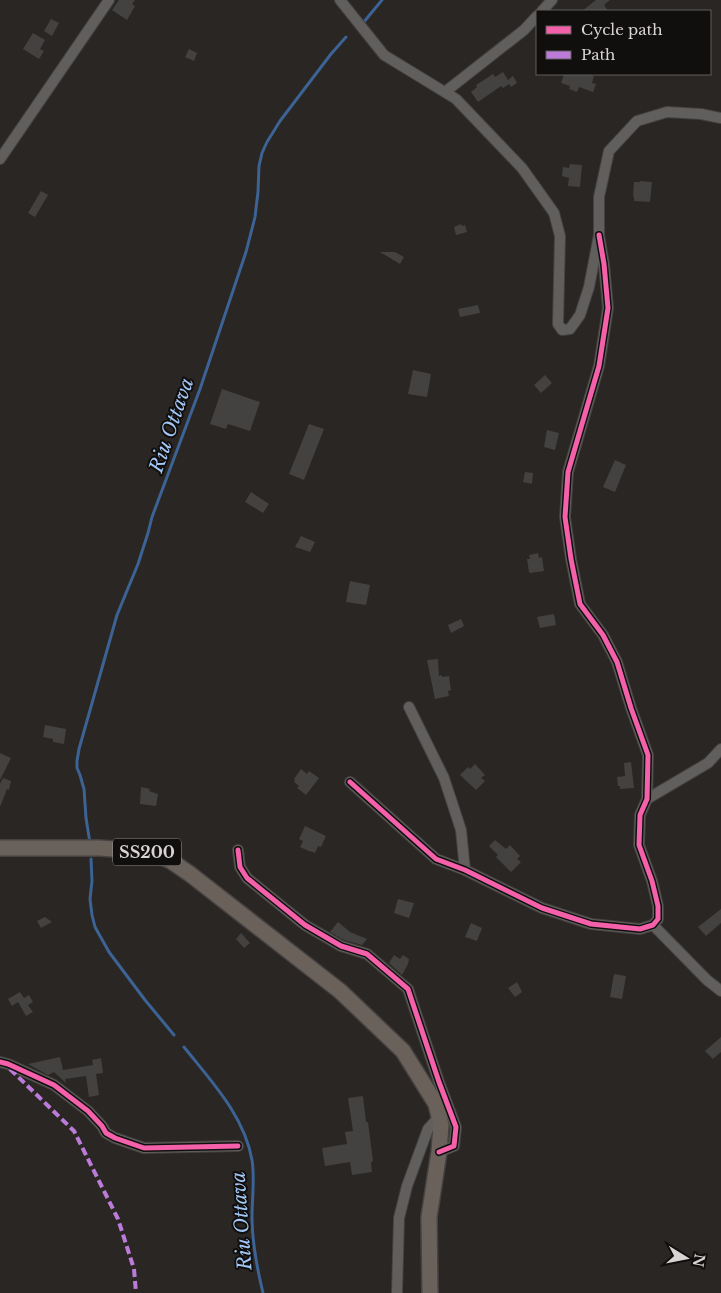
<svg xmlns="http://www.w3.org/2000/svg" width="721" height="1293" font-family="'Libre Baskerville',serif">
<style>
.lines{fill:none;stroke-linecap:round;stroke-linejoin:round}
.stream{stroke:#3c6394;stroke-width:3}
.building{fill:#444240}
.minor-casing{stroke:#454241;stroke-width:12}
.primary-casing{stroke:#454241;stroke-width:18}
.minor{stroke:#615f5e;stroke-width:10}
.primary{stroke:#6a615b;stroke-width:15}
.quiet{stroke:#bd7bd9;stroke-width:4;stroke-dasharray:8 4;stroke-linecap:butt}
.cycleway-casing{stroke:#110f0e;stroke-width:8}
.cycleway{stroke:#f560ab;stroke-width:5}
.labels{text-anchor:middle;stroke-width:4;stroke-linejoin:round;paint-order:stroke}
.shield{fill:#110f0e;stroke:#9c9998;stroke-width:1}
.shield-label{font-size:16px;font-weight:bold;fill:#d8d4d3}
.water-label{font-size:19px;font-style:italic;fill:#a3c8f7;stroke:#110f0e}
</style>
<rect width="100%" height="100%" fill="#292624"/>
<g class="lines">
<g class="stream">
<path d="M363 23 382 0"/>
<path d="M90 843 86 818 84 789 80 775 77 768V761L79 749 117 615 138 564 148 533 152 517 200 389 246 252 255 217 258 192 259 166 262 153 267 142 280 121 331 54 346 37"/>
<path d="M91 859 92 881 90 899 92 915 95 927 109 952 145 1000 174 1035"/>
<path d="M184 1047C211 1081 244 1115 252 1160 255 1179 252 1198 252 1217 252 1243 257 1268 263 1293"/>
</g>
</g>
<g class="building">
<path d="M119 0H135L132 4 135 6 127 20 112 10Z"/>
<path d="M596 0H610L604 5 608 11H582Z"/>
<path d="M51 19 59 23 52 36 44 31Z"/>
<path d="M33 33 45 40 40 49 44 51 39 59 23 49Z"/>
<path d="M189 49 197 53 194 61 185 57Z"/>
<path d="M503 72 508 80 513 76 517 83 511 87 509 84 503 88 501 86 478 102 471 92 477 87 476 85 493 74 495 77Z"/>
<path d="M564 74H587L594 76 592 83 596 84 593 92 579 87 577 92 569 89 570 86 561 83Z"/>
<path d="M570 164 582 165 580 187 568 186 569 178 562 176 563 167 569 168Z"/>
<path d="M640 181 652 182 650 202 634 201V197H633L634 182H640Z"/>
<path d="M41 191 48 195 35 217 28 213Z"/>
<path d="M461 224 462 226 465 225 467 232 456 235 454 227Z"/>
<path d="M380 252H395L404 257 400 264Z"/>
<path d="M478 305 480 313 460 317 458 309Z"/>
<path d="M413 370 431 374 427 397 408 394Z"/>
<path d="M545 375 552 383 541 393 534 385Z"/>
<path d="M222 389 260 402 250 431 228 424 226 429 210 424Z"/>
<path d="M309 424 324 429 304 480 289 474Z"/>
<path d="M547 430 559 433 555 450 544 447Z"/>
<path d="M615 460 626 465 615 492 603 487Z"/>
<path d="M525 472 533 473 532 484 523 482Z"/>
<path d="M251 492 269 504 263 513 245 502Z"/>
<path d="M301 536 315 542 310 552 295 547Z"/>
<path d="M538 553 539 558 542 557 544 571 530 573 529 572 527 559H530L529 555Z"/>
<path d="M350 581 370 585 366 605 346 602Z"/>
<path d="M554 614 556 625 540 628 537 617Z"/>
<path d="M461 619 464 626 451 633 448 625Z"/>
<path d="M438 659 439 676 442 675V677L449 676 451 690 448 691 449 696 435 699 427 660Z"/>
<path d="M45 725 66 729 64 744 53 742V739L43 737Z"/>
<path d="M0 753 11 758 0 780Z"/>
<path d="M631 762 634 788 620 789V786H618L617 777 625 776 624 763Z"/>
<path d="M475 764 485 775 481 778 485 781 476 790 460 775 468 767 470 769Z"/>
<path d="M301 769 307 774 309 771 319 778 306 795 297 788 299 786 294 782 295 780 294 779Z"/>
<path d="M3 778 11 781 9 790 7 789 0 807V784Z"/>
<path d="M141 787 150 789 149 791 158 794 156 806 140 804Z"/>
<path d="M305 826 326 836 321 847 318 846 315 853 311 851V852L300 847 303 841 299 839Z"/>
<path d="M495 840 506 849 510 845 520 856 517 859 521 862 511 872 496 857 498 855 489 846Z"/>
<path d="M398 899 414 903 409 918 394 913Z"/>
<path d="M721 909V923L706 936 698 927Z"/>
<path d="M45 917 52 922 41 928 37 921Z"/>
<path d="M338 922 350 932 367 939 362 945 344 940 330 932Z"/>
<path d="M471 923 482 928 477 941 465 937Z"/>
<path d="M241 933 250 943 244 948 236 939Z"/>
<path d="M394 955 400 959 403 955 409 959 408 964 402 975 389 963Z"/>
<path d="M614 974 626 976 622 999 610 997Z"/>
<path d="M517 982 522 992 515 997 508 988Z"/>
<path d="M20 992 24 998 29 995 33 1002 28 1005 33 1012 26 1016 18 1002 12 1006 8 999Z"/>
<path d="M721 1037V1052L713 1059 705 1051Z"/>
<path d="M60 1057 63 1070 93 1065 92 1060 101 1058 103 1073 96 1074 99 1095 89 1097 86 1076 65 1079 66 1083 54 1072 48 1075 28 1064Z"/>
<path d="M363 1096 366 1122H368L373 1161 371 1162 372 1172 352 1175 350 1162 325 1166 322 1148 347 1144 345 1132 353 1131 348 1098Z"/>
</g>
<g class="lines">
<defs>
<g id="minor">
<path d="M340 0 384 55 456 99 522 168 554 213 560 236 558 324 562 330 570 329 580 315 589 287 599 235V197L609 151 637 121 667 112 701 114 721 118"/>
<path d="M542 11 552 0"/>
<path d="M445 92 524 30 537 16"/>
<path d="M0 159 109 0"/>
<path d="M409 707 444 778 461 830 465 870"/>
<path d="M350 782 436 859 465 870 542 908 591 924 640 929 653 925 658 919V906L652 881 639 845 640 815 647 799 648 755 631 708 617 662 603 635 580 604 571 559 565 517 568 472 599 366 608 308 604 264 599 235"/>
<path d="M647 799 708 763 721 749"/>
<path d="M238 850 240 867 247 878 305 925 341 946 367 954 408 989 439 1082 456 1127 454 1146 439 1152"/>
<path d="M653 925 707 980 721 991"/>
<path d="M0 1062 8 1064 54 1085 88 1111 102 1126 106 1133 115 1138 144 1148 238 1146"/>
<path d="M397 1293 399 1218 407 1186 428 1129 439 1117"/>
</g>
<path id="primary" d="M0 848H99L144 851 156 854 171 861 190 874 340 991 403 1051 436 1104 441 1125 439 1152 429 1217 430 1293"/>
</defs>
<use href="#minor" class="minor-casing"/>
<use href="#primary" class="primary-casing"/>
<use href="#minor" class="minor"/>
<use href="#primary" class="primary"/>
<path class="quiet" d="M10 1069 74 1131 118 1219 134 1269 136 1293"/>
<defs>
<g id="cycleway">
<path d="M350 782 436 859 465 870 542 908 591 924 640 929 653 925 658 919V906L652 881 639 845 640 815 647 799 648 755 631 708 617 662 603 635 580 604 571 559 565 517 568 472 599 366 608 308 604 264 599 235"/>
<path d="M238 850 240 867 247 878 305 925 341 946 367 954 408 989 439 1082 456 1127 454 1146 439 1152"/>
<path d="M0 1062 8 1064 54 1085 88 1111 102 1126 106 1133 115 1138 144 1148 238 1146"/>
</g>
</defs>
<use href="#cycleway" class="cycleway-casing"/>
<use href="#cycleway" class="cycleway"/>
</g>
<g class="labels">
<rect class="shield" x="113" y="838.5" width="68" height="27" rx="4"/>
<g class="shield-label">
<text x="147" y="858">SS200</text>
</g>
<g class="water-label">
<text transform="translate(171 425) rotate(-71)" y="7">Riu Ottava</text>
<text transform="translate(241 1221) rotate(-94)" y="7">Riu Ottava</text>
</g>
</g>
<rect x="536" y="10" width="175" height="65" fill="#110f0e" stroke="#615e5d"/>
<rect x="546" y="26" width="25" height="8" fill="#f560ab" stroke="#615e5d"/>
<text x="581" y="35" font-size="15" fill="#d8d4d3">Cycle path</text>
<rect x="546" y="51" width="25" height="8" fill="#bd7bd9" stroke="#615e5d"/>
<text x="581" y="60" font-size="15" fill="#d8d4d3">Path</text>
<g transform="translate(686 1258) rotate(100)" stroke="#110f0e" stroke-width="4" paint-order="stroke">
<path d="M0-4L9 19L0 12L-9 19Z" fill="#d8d4d3"/>
<text y="-8" font-size="14" font-weight="bold" text-anchor="middle" fill="#d8d4d3">N</text>
</g>
</svg>
